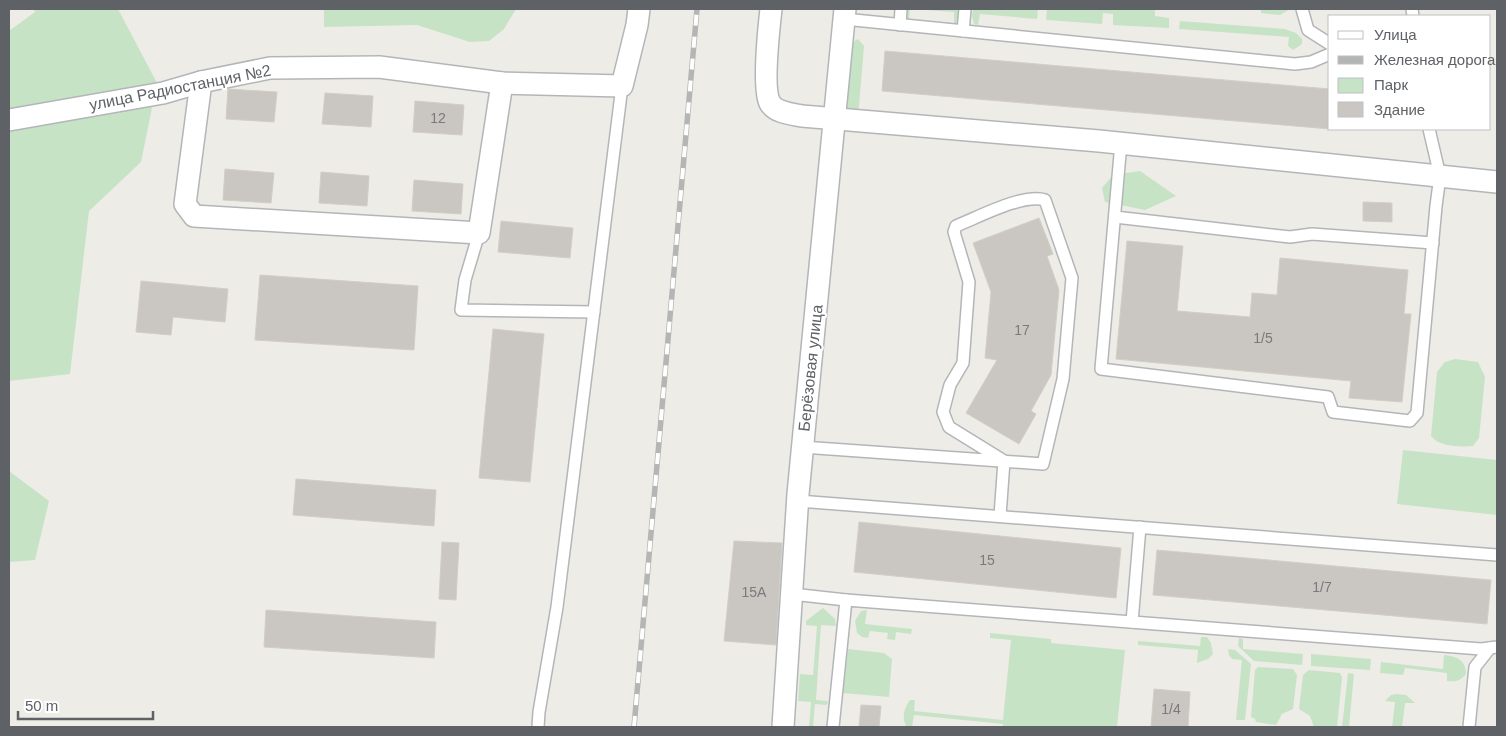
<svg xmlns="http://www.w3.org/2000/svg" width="1506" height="736" font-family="Helvetica,sans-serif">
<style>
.green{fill:#c7e3c6}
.building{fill:#cac7c3;stroke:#d2cec5}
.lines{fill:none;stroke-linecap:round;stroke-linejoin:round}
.lane-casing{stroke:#b3b6b9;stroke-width:14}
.street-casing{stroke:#b3b6b9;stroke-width:24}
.lane{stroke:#fff;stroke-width:11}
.street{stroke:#fff;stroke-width:21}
.rail-casing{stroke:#b4b5b5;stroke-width:5.5}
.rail{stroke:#fff;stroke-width:4;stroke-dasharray:11;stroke-linecap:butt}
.labels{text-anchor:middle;stroke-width:4.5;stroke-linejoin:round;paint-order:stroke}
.number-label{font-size:14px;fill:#797a7c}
.street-label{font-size:16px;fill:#5e6165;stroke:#fff}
</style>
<rect width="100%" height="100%" fill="#eeece7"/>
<g class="green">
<path d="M34 9H118L157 83 141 162 89 211 70 374 9 381V31L35 12Z"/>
<path d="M324 9H516L504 29 489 41 470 42 417 25 324 27Z"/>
<path d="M904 9H960V22L958 25 954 24V12L910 9 909 20H903Z"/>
<path d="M973 9H1038L1037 19 980 14 978 25 974 24 972 16Z"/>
<path d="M1047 9H1155V16L1169 18V28L1113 25V14L1103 13 1102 24 1046 20Z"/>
<path d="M1265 9H1290L1280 15 1261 13V10Z"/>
<path d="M1180 21 1285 29 1296 33 1302 39V44L1293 50 1288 46 1289 37 1179 29Z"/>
<path d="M858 39 864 46 858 118 838 106 849 44Z"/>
<path d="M1140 171 1176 196 1145 210 1105 202 1102 188 1113 175Z"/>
<path d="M1455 359 1478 362 1485 377 1479 438 1473 446C1460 447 1439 447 1431 436L1437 372 1445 362Z"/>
<path d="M1403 450 1497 460V515L1397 504Z"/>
<path d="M9 471 49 501 35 560 9 562Z"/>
<path d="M823 608 835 619 836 626 821 625 816 700 827 701 828 703 826 705 815 704 813 727H809L811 702 798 701 800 674 813 675 817 626 806 625V621Z"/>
<path d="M867 610 865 624 912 629 911 634 896 632 895 640 887 639 888 633 870 631 868 638 862 637 857 633 855 621 861 611Z"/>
<path d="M990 633 1051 639V643L1125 650 1117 727H1003V724L914 715 912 727H907C901 718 904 708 910 700H915L914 711 1003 720 1011 640 990 638Z"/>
<path d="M1201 637H1207L1211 643 1213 654 1208 659 1197 663 1198 650 1138 645V641L1200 646Z"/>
<path d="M1239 638 1243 639V649L1303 654 1302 665 1254 661 1238 646Z"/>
<path d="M848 649 884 653 892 659 889 697 843 693Z"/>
<path d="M1228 649 1235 650 1251 664 1245 720H1236L1242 660 1232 659 1229 655Z"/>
<path d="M1311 654 1371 659 1370 670 1311 666Z"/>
<path d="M1444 655C1456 656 1466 660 1466 674 1460 681 1456 682 1447 681V673L1405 668 1403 675 1380 673 1381 662 1443 669Z"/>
<path d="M1258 667 1293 669 1297 675 1293 709 1282 714 1276 725 1256 722 1255 719 1251 717 1255 670Z"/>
<path d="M1309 670 1340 673 1342 677 1337 727H1314L1310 716 1299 709 1303 675Z"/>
<path d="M1348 673 1354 674 1349 727H1342Z"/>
<path d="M1396 694 1406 695 1415 703H1405L1402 727H1392L1395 702 1385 701 1391 695Z"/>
</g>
<g class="building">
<path d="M885 51 1330 89V129L882 91Z"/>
<path d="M228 89 277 92 274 122 226 119Z"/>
<path d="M325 93 373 96 371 127 322 124Z"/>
<path d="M415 101 464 105 462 135 413 132Z"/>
<path d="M225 169 274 173 271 203 223 200Z"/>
<path d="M321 172 369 176 367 206 319 203Z"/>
<path d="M414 180 463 184 461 214 412 211Z"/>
<path d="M1363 202 1392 203V222L1363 221Z"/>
<path d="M1039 218 1053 254 1047 256 1059 290 1051 375 1031 411 1036 414 1019 444 966 413 997 360 985 358 991 292 973 243Z"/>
<path d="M501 221 573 228 570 258 498 252Z"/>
<path d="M1127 241 1183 246 1177 311 1250 317 1252 293 1277 295 1280 258 1408 270 1404 314H1411L1402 402 1349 398 1351 381 1116 359Z"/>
<path d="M260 275 418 286 414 350 255 340Z"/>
<path d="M141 281 228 289 225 322 173 317 171 335 136 332Z"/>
<path d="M493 329 544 334 530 482 479 478Z"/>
<path d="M296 479 436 490 434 526 293 515Z"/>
<path d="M859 522 1121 548 1116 598 854 572Z"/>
<path d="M734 541 782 543 776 645 724 641Z"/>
<path d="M442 542 459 543 456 600 439 599Z"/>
<path d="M1157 550 1491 580 1487 624 1153 595Z"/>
<path d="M266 610 436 622 434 658 264 647Z"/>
<path d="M1154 689 1190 692 1188 727H1151Z"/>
<path d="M861 705 881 706 879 727H859Z"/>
</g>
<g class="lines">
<defs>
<g id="lane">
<path d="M1302 9 1308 30 1330 44"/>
<path d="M1412 9 1413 16"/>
<path d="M844 19 1295 64 1311 62 1330 54"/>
<path d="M900 25 901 9"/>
<path d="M963 31 965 9"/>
<path d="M1121 143 1101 369 1328 397 1333 412 1410 421 1417 413 1436 206 1440 176 1429 129"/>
<path d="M1115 217 1290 237 1312 234 1433 243"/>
<path d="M479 233 465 280 461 310 594 312"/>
<path d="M802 447C882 453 963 458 1043 464L1063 379 1072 278 1045 200C1023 193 979 217 956 226L954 232 969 282 963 363 950 385 943 412 949 427 1004 461 1000 516"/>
<path d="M798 501 1497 555"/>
<path d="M792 594 846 600"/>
<path d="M1132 622 1140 527"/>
<path d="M538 727 539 712 557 607 622 86"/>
<path d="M833 727 846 600 1481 649 1497 647"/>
<path d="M1469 727 1475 667 1490 648"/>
</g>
<g id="street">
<path d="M771 9C769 27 762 89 770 103 776 113 792 114 802 116L1099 141 1497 182"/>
<path d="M201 82 185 204 194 216 479 233 502 83"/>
<path d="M9 120 163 93 201 82 270 68 379 67 502 83 622 86 637 25 639 9"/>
<path d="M783 727 798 494 845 9"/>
</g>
</defs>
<use href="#lane" class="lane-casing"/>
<use href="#street" class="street-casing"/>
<use href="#lane" class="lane"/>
<use href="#street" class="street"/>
<defs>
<path id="rail" d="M634 727 697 9"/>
</defs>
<use href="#rail" class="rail-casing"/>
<use href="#rail" class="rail"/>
</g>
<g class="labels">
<g class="number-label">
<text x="438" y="123">12</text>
<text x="1022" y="335">17</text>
<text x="1263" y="343">1/5</text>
<text x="987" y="565">15</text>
<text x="1322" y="592">1/7</text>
<text x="754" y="597">15А</text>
<text x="1171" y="714">1/4</text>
</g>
<g class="street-label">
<text transform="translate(180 87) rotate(-11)" y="6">улица Радиостанция №2</text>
<text transform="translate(810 368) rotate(-84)" y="6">Берёзовая улица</text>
</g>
</g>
<rect width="1506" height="736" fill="none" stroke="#5e6165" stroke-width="20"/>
<rect x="1328" y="15" width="162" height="115" fill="#ffffff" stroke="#bfc0c1"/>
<rect x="1338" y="31" width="25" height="8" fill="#ffffff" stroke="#bfc0c1"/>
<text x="1374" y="40" font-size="15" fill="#5e6165">Улица</text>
<rect x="1338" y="56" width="25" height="8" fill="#b4b5b5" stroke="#bfc0c1"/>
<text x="1374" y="65" font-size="15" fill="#5e6165">Железная дорога</text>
<rect x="1338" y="78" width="25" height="15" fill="#c7e3c6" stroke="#bfc0c1"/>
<text x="1374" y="90" font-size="15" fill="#5e6165">Парк</text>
<rect x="1338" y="102" width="25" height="15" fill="#cac7c3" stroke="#bfc0c1"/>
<text x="1374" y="115" font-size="15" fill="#5e6165">Здание</text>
<path d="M18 711v8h135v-8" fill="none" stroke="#5e6165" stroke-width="2.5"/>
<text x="25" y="711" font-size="15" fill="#5e6165" stroke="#ffffff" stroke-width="4" paint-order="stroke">50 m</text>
</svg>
